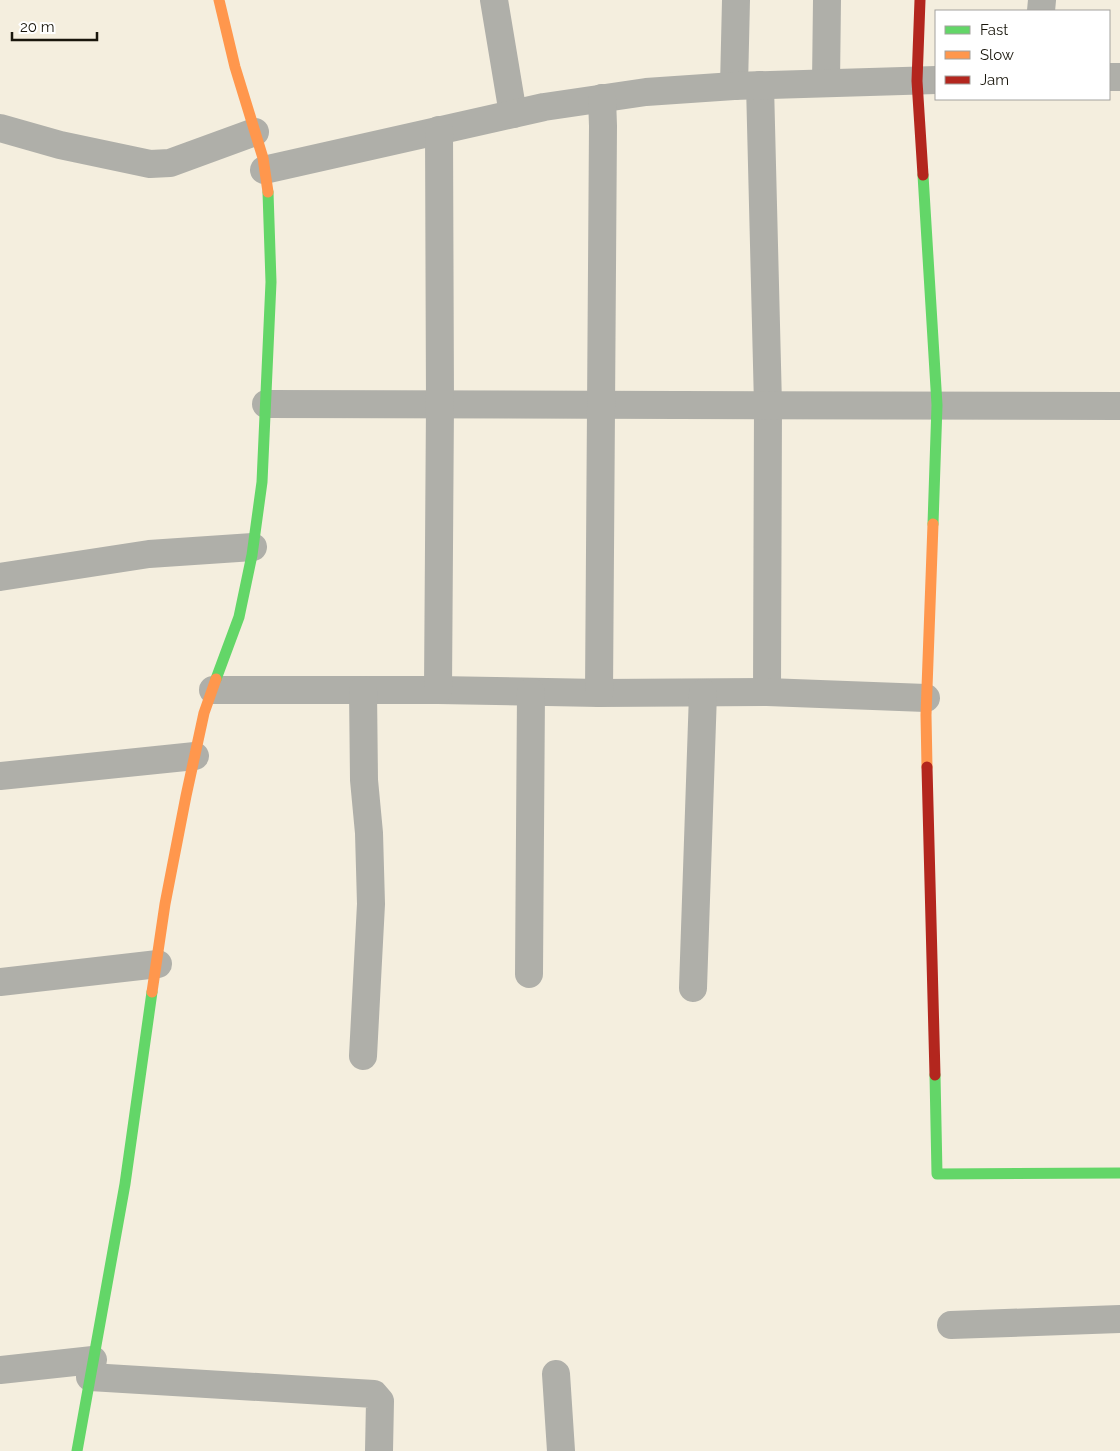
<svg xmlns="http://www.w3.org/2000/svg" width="1120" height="1451" font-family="Raleway,sans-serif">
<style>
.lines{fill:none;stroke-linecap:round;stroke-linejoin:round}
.street{stroke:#afafa9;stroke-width:28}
.fast{stroke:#63d668;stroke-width:11}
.slow{stroke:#ff974d;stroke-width:11}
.jam{stroke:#b3261e;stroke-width:11}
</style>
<rect width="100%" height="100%" fill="#f4eede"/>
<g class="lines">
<g class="street">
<path d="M494 0 513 114"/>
<path d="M1041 11 1042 0"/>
<path d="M1109 77H1120"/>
<path d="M826 83 827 0"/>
<path d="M760 85 768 405 767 692"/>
<path d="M734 86 736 0"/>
<path d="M0 128 60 145 150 164 170 163 255 132"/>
<path d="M264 170 544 107 646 92 734 86 936 80"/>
<path d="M266 404 1120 406"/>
<path d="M0 577 149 554 253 547"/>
<path d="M213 690H438L599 693 767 692 926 698"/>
<path d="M363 690 364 780 369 833 371 904 363 1056"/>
<path d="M438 690 440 404 439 130"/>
<path d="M599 693 603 126 602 98"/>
<path d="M0 776 195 756"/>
<path d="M529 974 531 692"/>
<path d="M0 982 158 964"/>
<path d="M693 988 703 693"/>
<path d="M951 1325 1120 1319"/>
<path d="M0 1370 93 1360"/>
<path d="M556 1374 561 1451"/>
<path d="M90 1377 374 1394 380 1401 379 1451"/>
</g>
<g class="fast">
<path d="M923 175 937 405 933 524"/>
<path d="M216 679 239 617 252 555 262 482 271 282 268 192"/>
<path d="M935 1075 937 1174 1120 1173"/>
<path d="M77 1451 125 1184 152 992"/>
</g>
<g class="slow">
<path d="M219 0 235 67 263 158 268 192"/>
<path d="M927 767 926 715 933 524"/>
<path d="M152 992 165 904 186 796 204 713 216 679"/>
</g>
<g class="jam">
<path d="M920 0 917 81 923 175"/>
<path d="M927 767 935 1075"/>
</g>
</g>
<rect x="935" y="10" width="175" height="90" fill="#ffffff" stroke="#a3a29e"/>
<rect x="945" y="26" width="25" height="8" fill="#63d668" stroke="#a3a29e"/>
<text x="980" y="35" font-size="15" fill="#19160c">Fast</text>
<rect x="945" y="51" width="25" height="8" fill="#ff974d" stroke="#a3a29e"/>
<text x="980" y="60" font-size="15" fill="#19160c">Slow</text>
<rect x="945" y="76" width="25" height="8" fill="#b3261e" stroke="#a3a29e"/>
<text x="980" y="85" font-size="15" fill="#19160c">Jam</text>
<path d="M12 32v8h85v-8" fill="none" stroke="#19160c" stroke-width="2.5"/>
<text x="20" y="32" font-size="15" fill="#19160c" stroke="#ffffff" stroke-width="4" paint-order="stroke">20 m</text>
</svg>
